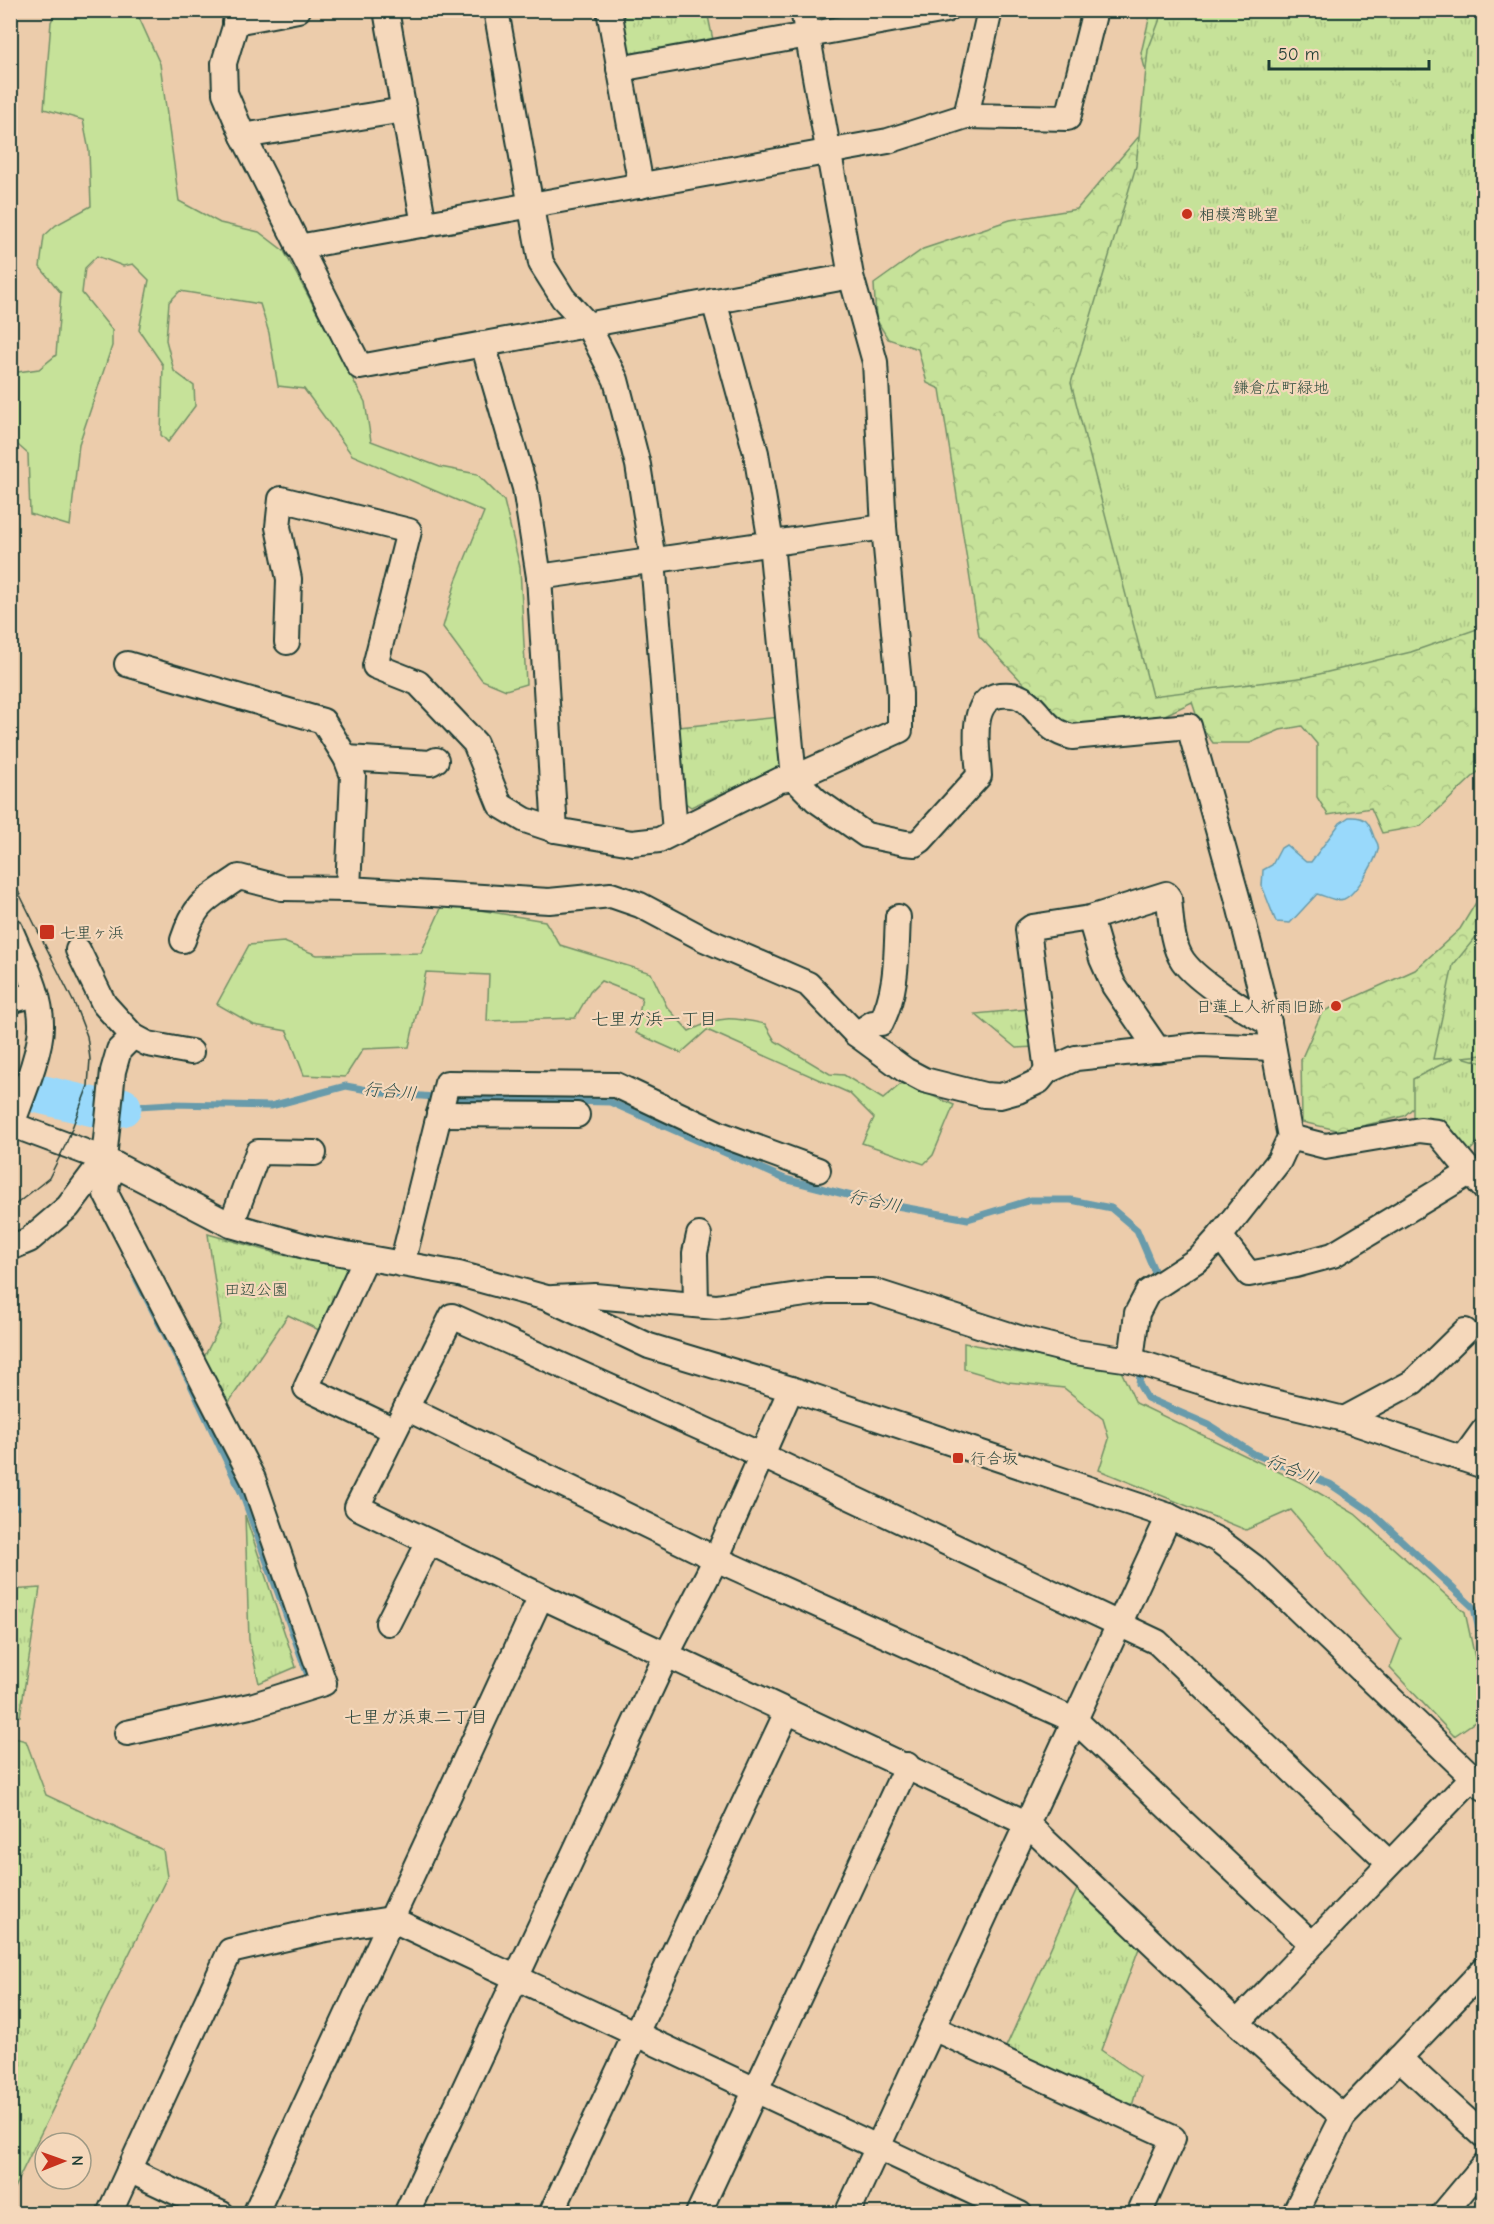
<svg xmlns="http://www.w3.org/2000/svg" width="1494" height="2224" font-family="'Comic Neue','Klee One',sans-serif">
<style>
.grass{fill:#c6e299;stroke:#729066;stroke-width:1.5}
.forest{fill:url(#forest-crowns);stroke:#729066;stroke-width:1.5}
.park{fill:url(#park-tufts);stroke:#729066;stroke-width:1.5}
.water{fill:#99d9fb;stroke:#689bab;stroke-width:1.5}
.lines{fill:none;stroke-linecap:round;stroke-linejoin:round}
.stream{stroke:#689bab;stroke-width:7}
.river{stroke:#99d9fb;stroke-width:39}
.minor-casing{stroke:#1f3d34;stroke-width:28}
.minor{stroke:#f5d8bb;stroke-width:24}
.tram{stroke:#1f3d34;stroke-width:1.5}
.poi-dot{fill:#c8321e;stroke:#f5d8bb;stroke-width:2}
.labels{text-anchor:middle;stroke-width:4.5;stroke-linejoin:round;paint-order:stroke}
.poi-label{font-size:16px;fill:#1f3d34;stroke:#f5d8bb;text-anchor:start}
.park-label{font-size:16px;fill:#304e3e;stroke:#f5d8bb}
.neighbourhood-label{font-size:18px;fill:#1f3d34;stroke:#f5d8bb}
.water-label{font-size:18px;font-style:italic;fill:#2b4d48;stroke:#f5d8bb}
</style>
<defs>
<pattern id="forest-crowns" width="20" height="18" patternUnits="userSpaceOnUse" patternTransform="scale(1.5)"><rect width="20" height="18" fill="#c6e299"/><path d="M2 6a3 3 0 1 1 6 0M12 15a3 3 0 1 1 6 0" fill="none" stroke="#aac384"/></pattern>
<pattern id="park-tufts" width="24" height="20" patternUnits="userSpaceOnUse" patternTransform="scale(1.5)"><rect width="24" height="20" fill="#c6e299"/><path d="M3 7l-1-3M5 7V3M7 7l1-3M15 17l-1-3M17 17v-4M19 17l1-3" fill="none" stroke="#aac384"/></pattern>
</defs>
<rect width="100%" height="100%" fill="#ecccab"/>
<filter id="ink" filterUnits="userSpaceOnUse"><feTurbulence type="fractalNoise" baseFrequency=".0167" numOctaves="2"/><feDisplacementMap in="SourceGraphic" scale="12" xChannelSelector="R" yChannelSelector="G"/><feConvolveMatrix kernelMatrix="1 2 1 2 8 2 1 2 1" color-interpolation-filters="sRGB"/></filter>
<g filter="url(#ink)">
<g class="grass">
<path d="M56 11H136L160 64 179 201 220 223 259 232 284 251 365 402 371 441 440 467 477 474 504 501 520 567 526 684 506 690 482 680 443 627 456 581 484 512 352 455 304 389 278 386 269 333 260 304 180 291 169 302 166 340 174 371 194 386 195 406 168 442 161 435 163 365 139 330 149 280 133 264 123 266 97 256 85 268 82 293 112 330V346L79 444 70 526 30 514 28 454 11 439V373L39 369 56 355 61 293 40 267 44 236 56 225 91 206 89 151 83 120 44 109 51 22Z"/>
<path d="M443 904 545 921 560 945 651 973 667 1007 689 1031C722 1015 731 1017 765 1024L775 1041 830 1074 844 1075 883 1099 902 1083 954 1105 933 1155 924 1164 862 1143 874 1118 849 1093 707 1030 681 1053 636 1033 642 997 601 981 590 992 575 1018 487 1021 489 975 426 972 409 1047 363 1049 345 1077 304 1075 287 1031 254 1025 217 1004 249 945 284 942 317 955 421 953Z"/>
<path d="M964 1343 1121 1371 1136 1403 1302 1483 1355 1514 1465 1612 1481 1685 1479 1719 1454 1736 1390 1668 1401 1639 1291 1510 1246 1530 1099 1470 1109 1439 1103 1419 1064 1388 1008 1382 964 1369Z"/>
</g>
<g class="forest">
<path d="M1151 11H1483V767L1421 826 1382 833 1371 808 1328 815 1317 797V744L1302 726 1280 730 1250 743H1213L1199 723 1192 702 1165 715 1070 726 1024 684 979 636 940 389 927 383 918 349 888 339 876 319 874 284 923 249 1010 220 1077 209 1141 134 1148 80 1141 53Z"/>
<path d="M1483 891V1102L1450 1075 1404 1116 1341 1131 1302 1122 1301 1060 1322 1012 1415 970 1460 929Z"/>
</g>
<g class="park">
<path d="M617 11H707L714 45 634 60 625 52Z"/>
<path d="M1163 11H1483V627L1411 652 1307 677 1152 696 1071 383 1136 166 1148 50Z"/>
<path d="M781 717 782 766 691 807 684 802 679 727Z"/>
<path d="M1483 928V1055L1462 1057 1483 1063V1137L1466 1155 1413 1122V1079L1454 1058 1433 1059 1453 965Z"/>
<path d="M1029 1009 1035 1047 1016 1048 975 1014Z"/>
<path d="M208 1234 283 1255 351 1268 321 1331 288 1315 225 1408 201 1363 221 1324Z"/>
<path d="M245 1515 296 1667 259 1683 249 1640Z"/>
<path d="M40 1588 20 1716 11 1714V1590Z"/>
<path d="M11 1737 26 1741 46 1795 163 1850 167 1877 11 2194Z"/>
<path d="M1079 1885 1141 1943 1101 2050 1140 2077 1131 2110 1005 2049Z"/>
</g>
<g class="water">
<path d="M1349 817C1366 816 1369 822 1374 837 1376 841 1380 845 1378 850 1375 862 1356 894 1344 899 1334 902 1326 896 1317 894L1290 923 1276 922 1262 886 1263 870 1272 865 1281 848 1286 845 1306 862H1311L1340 823Z"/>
<path d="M10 1430H18L19 1509H11Z"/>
</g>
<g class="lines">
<g class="stream">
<path d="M122 1107 171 1104 271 1106 346 1086 384 1093 459 1099 610 1102 785 1179 875 1202 968 1219 1031 1200H1071L1111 1208 1137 1230 1156 1275 1154 1282"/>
<path d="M135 1276 190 1383 243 1496 309 1678"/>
<path d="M1141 1366 1139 1384 1147 1398 1209 1425 1254 1454 1330 1484 1370 1511 1474 1608 1484 1652"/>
</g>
<path class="river" d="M10 1087 98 1108 122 1107"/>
<defs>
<g id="minor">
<path d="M240 10 224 63 225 93 243 136 360 367 851 276"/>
<path d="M386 10 424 225"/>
<path d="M496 10 541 263 563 298 587 324 616 380 638 465 653 560 675 832"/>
<path d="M609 10 641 186"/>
<path d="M235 22 298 10"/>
<path d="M619 69 946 10"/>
<path d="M966 116 1068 118 1095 10"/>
<path d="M243 136 404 110"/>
<path d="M298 247 888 141 966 116 990 10"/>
<path d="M714 301 756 453 771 543 794 778 816 800 866 835 905 843 915 844 921 840 979 776C978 753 967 699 1000 695 1009 694 1019 695 1026 701 1045 717 1045 730 1072 737L1189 726 1190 730 1237 897 1269 1023 1290 1137 1279 1161 1220 1236 1200 1258 1148 1292 1137 1313 1131 1360"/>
<path d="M483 344 525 488 539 577 555 830 632 843 659 840 780 780 794 778 900 730V694L884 527 875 362 851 276 803 10"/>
<path d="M539 577 884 527"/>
<path d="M287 642 289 579 278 527 281 499 409 531 375 666 418 683 475 743 500 805 525 820 555 830"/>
<path d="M127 664 323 721 346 758 353 776 348 889 549 901 611 895 640 905 704 939 808 984 856 1034 905 1070 924 1080 984 1095 1000 1096 1018 1091 1039 1081 1047 1071 1076 1058 1201 1045 1273 1048"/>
<path d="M346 758 431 763 436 760"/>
<path d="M1090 918 1102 959 1114 986 1158 1050"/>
<path d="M10 929C22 959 42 993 41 1026 41 1053 21 1099 12 1124"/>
<path d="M183 940C196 901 206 900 239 877L282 888 348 889"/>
<path d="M10 1001 36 994"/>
<path d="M856 1034 873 1023H881C898 989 896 954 898 917"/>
<path d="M133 1036 148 1044 191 1052"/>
<path d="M1047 1071 1028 930 1032 927 1090 918 1166 894 1169 898C1171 917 1171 944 1183 961 1198 982 1246 1011 1269 1023"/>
<path d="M439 1114 577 1115"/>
<path d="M10 1124 104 1159 231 1225 312 1248 459 1274 547 1298 649 1346 791 1389 1169 1516 1218 1540 1254 1567 1484 1788"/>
<path d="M1290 1137 1325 1146 1420 1130 1437 1132 1484 1188"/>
<path d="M116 1165 107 1182 106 1194 253 1479 324 1683 254 1705 127 1733"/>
<path d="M231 1225 258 1152 314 1153"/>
<path d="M1220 1236 1249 1274 1296 1265 1333 1255 1469 1173"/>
<path d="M10 1248 29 1240 68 1207 104 1159 113 1071 119 1050 133 1036 104 1004 78 950"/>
<path d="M366 1258 306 1388 394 1430"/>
<path d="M402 1264 447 1083 616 1085 720 1134 818 1170"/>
<path d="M553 1298 595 1296 716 1307 826 1291H873L1019 1338 1075 1352 1131 1360 1237 1393 1344 1419 1484 1466"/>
<path d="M696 1305 695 1253 699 1235"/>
<path d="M406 1408 716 1559 1076 1721 1312 1944"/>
<path d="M1344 1419 1413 1382 1465 1331"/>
<path d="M1463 1459 1484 1430"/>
<path d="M388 1623 429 1542"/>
<path d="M1237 2023 1472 1778"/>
<path d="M933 2028 1173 2138 1139 2214"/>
<path d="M1399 2058 1484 2136"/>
<path d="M1343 2117 1237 2023 1026 1823 541 1596 357 1507 452 1316 761 1455 1157 1642 1389 1863"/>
<path d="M129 2170 222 2214"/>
<path d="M109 2214 230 1951 321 1930 391 1919 1020 2214"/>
<path d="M255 2214 541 1596"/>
<path d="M406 2214 667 1654 716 1559 791 1389"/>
<path d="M551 2214 787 1712"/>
<path d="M698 2214 907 1765"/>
<path d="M847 2214 1169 1516"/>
<path d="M1294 2214 1343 2117 1484 1969"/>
<path d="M1443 2214 1484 2165"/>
</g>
</defs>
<use href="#minor" class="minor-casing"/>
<use href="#minor" class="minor"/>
<path class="tram" d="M10 875 75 1005 87 1036 90 1059 88 1086 66 1144 49 1178 10 1209"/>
</g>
</g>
<g class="poi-dot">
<circle cx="1187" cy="214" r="6"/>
<rect x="39" y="924" width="16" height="16" rx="3"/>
<circle cx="1336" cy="1006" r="6"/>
<rect x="952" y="1452" width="12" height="12" rx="3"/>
</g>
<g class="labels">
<g class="poi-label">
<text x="1199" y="220">相模湾眺望</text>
<text x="60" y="938">七里ヶ浜</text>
<text x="1324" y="1012" text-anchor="end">日蓮上人祈雨旧跡</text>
<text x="970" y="1464">行合坂</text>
</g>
<g class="park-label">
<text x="1281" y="393">鎌倉広町緑地</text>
<text x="256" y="1295">田辺公園</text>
</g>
<g class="neighbourhood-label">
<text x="654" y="1025">七里ガ浜一丁目</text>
<text x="416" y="1723">七里ガ浜東二丁目</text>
</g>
<g class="water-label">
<text transform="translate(390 1091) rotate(6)" y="6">行合川</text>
<text transform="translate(875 1201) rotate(12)" y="6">行合川</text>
<text transform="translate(1292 1469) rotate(22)" y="6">行合川</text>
</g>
</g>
<rect width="1494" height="2224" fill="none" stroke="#f5d8bb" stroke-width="36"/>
<rect x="18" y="18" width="1458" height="2188" fill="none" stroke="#1f3d34" stroke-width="2" filter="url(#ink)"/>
<g transform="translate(63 2161) rotate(89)"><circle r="28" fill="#f5d8bb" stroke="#9f9a85" stroke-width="1.5"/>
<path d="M0-4.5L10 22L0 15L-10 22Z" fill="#c8321e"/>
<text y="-9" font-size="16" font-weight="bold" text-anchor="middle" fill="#1f3d34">N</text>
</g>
<path d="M1269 60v9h160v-9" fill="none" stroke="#1f3d34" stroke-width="3"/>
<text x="1278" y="60" font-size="18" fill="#1f3d34" stroke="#f5d8bb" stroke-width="4.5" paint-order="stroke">50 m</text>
</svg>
